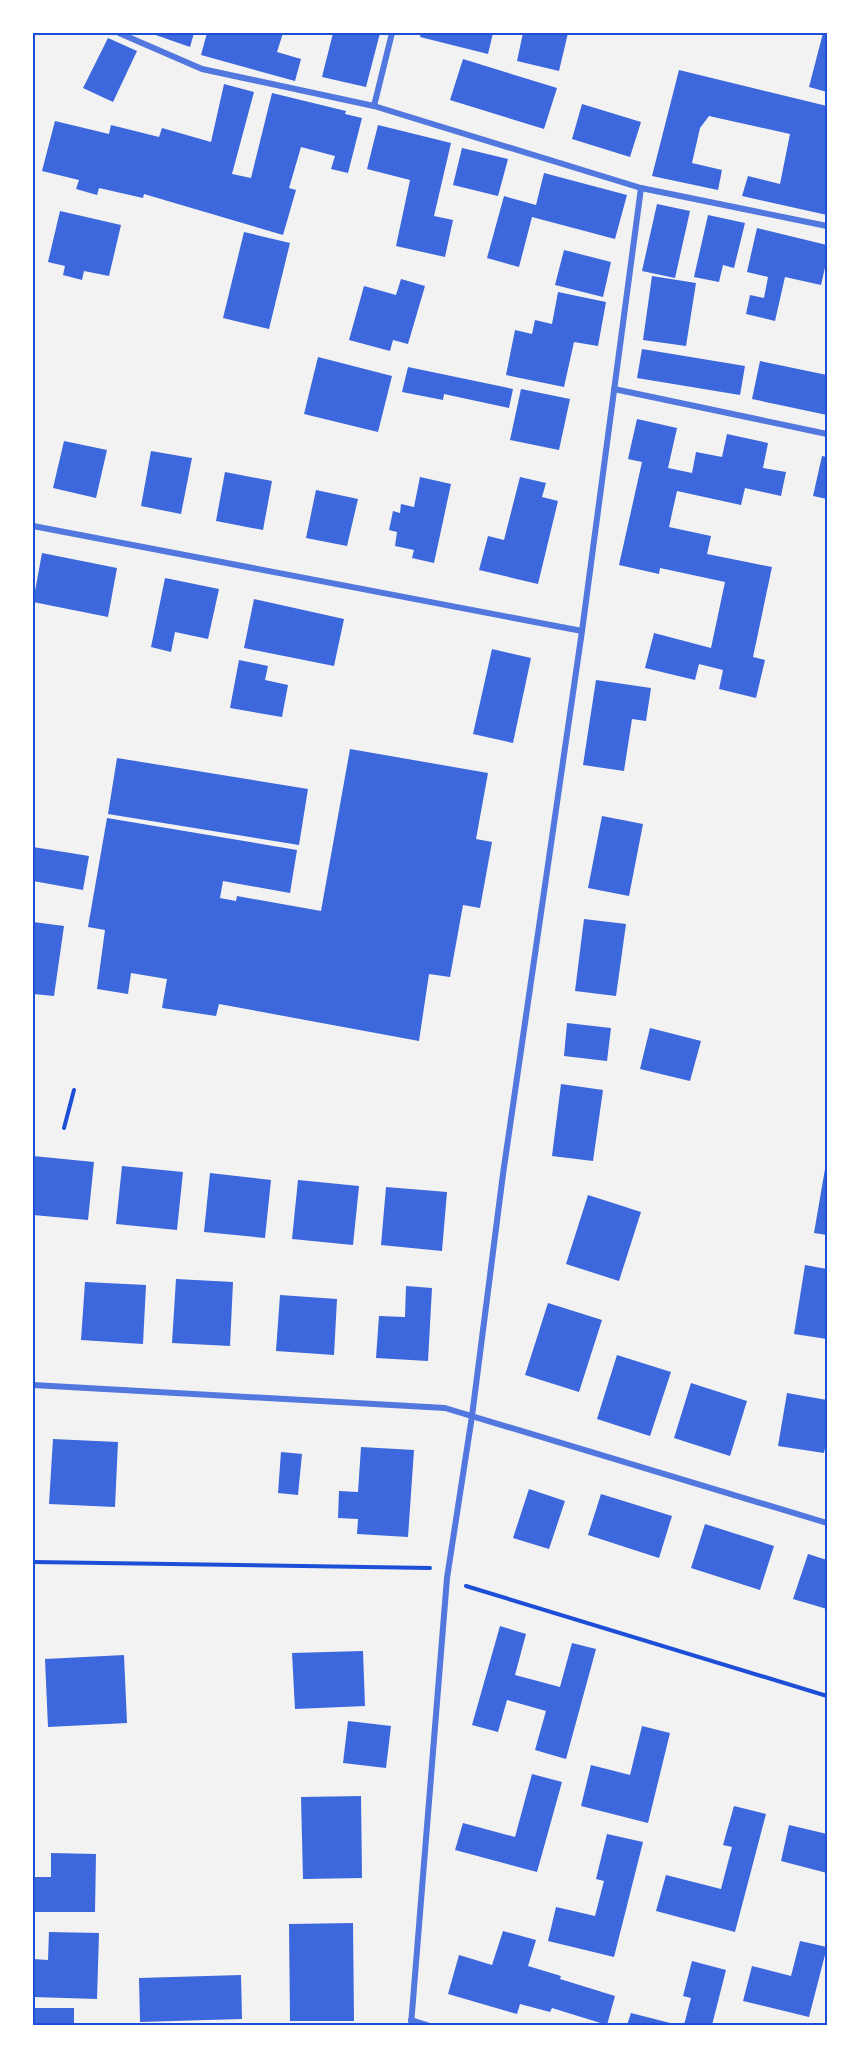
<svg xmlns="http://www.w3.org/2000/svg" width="860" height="2058" font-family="'Archivo Narrow',sans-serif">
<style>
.building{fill:#3d67dc}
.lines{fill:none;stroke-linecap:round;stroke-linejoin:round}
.path{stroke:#1d4ed8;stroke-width:4}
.minor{stroke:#5277de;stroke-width:6}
.neatline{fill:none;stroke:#1d4ed8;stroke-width:2}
</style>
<rect width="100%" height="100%" fill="#f2f2f2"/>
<g class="building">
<path d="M150 33H194L190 47Z"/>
<path d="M207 33H283L277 52 301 59 295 81 201 55Z"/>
<path d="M333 33H380L366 87 322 77Z"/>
<path d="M421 33H493L488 54 420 37Z"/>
<path d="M523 33H568L559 71 517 61Z"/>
<path d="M823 33H827V92L809 87Z"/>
<path d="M108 38 137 51 113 102 83 88Z"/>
<path d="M463 59 557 88 544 129 450 100Z"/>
<path d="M679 70 827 106V215L742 196 748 176 780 184 790 134 709 116 700 128 692 163 722 170 718 190 652 176Z"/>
<path d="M224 84 254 92 232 174 251 178 272 93 346 111 345 114 362 118 348 173 331 169 335 156 301 147 289 188 296 190 283 235 144 194 143 198 99 188 97 195 76 189 79 180 42 171 55 121 109 134 111 125 159 137 162 128 211 142Z"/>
<path d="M582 104 641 122 630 157 572 139Z"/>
<path d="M378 125 451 143 434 216 453 220 445 257 396 246 410 180 367 169Z"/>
<path d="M462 148 508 159 498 196 453 185Z"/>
<path d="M544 173 627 195 615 239 532 217 519 267 487 258 504 196 536 205Z"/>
<path d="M657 204 690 211 675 278 642 271Z"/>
<path d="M60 211 121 225 109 276 84 271 82 280 63 275 65 266 48 262Z"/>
<path d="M708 215 745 223 734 268 723 265 719 282 694 277Z"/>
<path d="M757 228 827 245V259L821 285 785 277 775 321 746 314 750 295 764 298 768 277 747 272Z"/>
<path d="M244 232 290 243 269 329 223 318Z"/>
<path d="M564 250 611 262 603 297 555 285Z"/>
<path d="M652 276 696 283 686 346 643 340Z"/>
<path d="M401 279 425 286 408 344 393 340 390 351 349 340 364 286 396 295Z"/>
<path d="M558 292 606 302 598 346 574 342 564 387 506 375 515 330 532 334 535 320 552 324Z"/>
<path d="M642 349 745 366 740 395 637 378Z"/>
<path d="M318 357 392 376 378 432 304 414Z"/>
<path d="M760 361 827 375V415L752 399Z"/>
<path d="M408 367 513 389 509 408 444 394 443 400 402 392Z"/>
<path d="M521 389 570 399 559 450 510 440Z"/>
<path d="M637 419 677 428 668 468 692 473 696 452 722 457 727 434 768 443 763 468 786 472 781 496 745 488 741 505 677 491 669 527 711 536 707 554 772 567 753 657 765 660 756 698 719 689 723 670 699 664 695 680 645 668 654 633 711 648 725 582 660 568 659 574 619 565 642 462 628 459Z"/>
<path d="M64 441 107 450 96 498 53 488Z"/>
<path d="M151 451 192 458 181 514 141 506Z"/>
<path d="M822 456 827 457V499L813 496Z"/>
<path d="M225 472 272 481 263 530 216 521Z"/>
<path d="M420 477 451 484 434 563 412 558 414 550 395 546 397 532 389 530 393 511 400 513 401 504 414 507Z"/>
<path d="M520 477 546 483 542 497 558 501 538 584 479 570 488 536 504 540Z"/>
<path d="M316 490 358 499 347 546 306 538Z"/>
<path d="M42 553 117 568 108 617 33 602Z"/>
<path d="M165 578 219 589 208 639 175 632 171 652 151 647Z"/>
<path d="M254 599 344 619 334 666 244 648Z"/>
<path d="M492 649 531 658 513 743 473 734Z"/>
<path d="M239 660 268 666 265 680 288 685 282 717 230 708Z"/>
<path d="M596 680 651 688 646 721 632 719 624 771 583 765Z"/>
<path d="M350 749 488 773 476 839 492 842 480 908 463 905 450 977 429 974 419 1041 219 1004 216 1016 162 1008 167 979 131 973 128 994 97 989 105 930 88 927 107 818 297 850 290 893 223 881 220 898 236 901 237 896 321 911Z"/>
<path d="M117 758 308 789 299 845 108 814Z"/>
<path d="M602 816 643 824 629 896 588 888Z"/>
<path d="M33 847 89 856 83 890 33 881Z"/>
<path d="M584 919 626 924 616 996 575 991Z"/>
<path d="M33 922 64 926 54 996 33 994Z"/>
<path d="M567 1023 611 1028 607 1061 564 1056Z"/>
<path d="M650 1028 701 1041 690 1081 640 1069Z"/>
<path d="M561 1084 603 1090 593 1161 552 1156Z"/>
<path d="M33 1156 94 1162 88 1220 33 1215Z"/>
<path d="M826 1163 827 1164V1235L814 1233Z"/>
<path d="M122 1166 183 1172 177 1230 116 1224Z"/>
<path d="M210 1173 271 1180 265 1238 204 1232Z"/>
<path d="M298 1180 359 1186 353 1245 292 1239Z"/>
<path d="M386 1187 447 1192 442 1251 381 1245Z"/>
<path d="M588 1195 641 1212 619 1281 566 1264Z"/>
<path d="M805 1265 827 1269V1339L794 1334Z"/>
<path d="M176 1279 233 1282 230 1346 172 1343Z"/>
<path d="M85 1282 146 1285 143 1344 81 1340Z"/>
<path d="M406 1286 432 1288 428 1361 376 1358 379 1316 405 1317Z"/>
<path d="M280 1295 337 1299 334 1355 276 1351Z"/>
<path d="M548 1303 602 1320 579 1392 525 1375Z"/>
<path d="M617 1355 671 1372 650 1436 597 1419Z"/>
<path d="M691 1383 747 1401 730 1456 674 1438Z"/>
<path d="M787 1393 827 1400V1438L824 1453 778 1446Z"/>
<path d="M53 1439 118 1442 115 1507 49 1504Z"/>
<path d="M361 1447 414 1450 408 1537 357 1534 358 1519 338 1518 339 1491 358 1492Z"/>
<path d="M281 1452 302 1454 298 1495 278 1493Z"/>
<path d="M529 1489 565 1501 549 1549 513 1538Z"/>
<path d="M601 1494 672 1516 659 1558 588 1535Z"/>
<path d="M705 1524 774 1546 760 1590 691 1568Z"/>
<path d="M808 1554 827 1560V1609L793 1599Z"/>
<path d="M500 1626 526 1634 515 1675 560 1687 572 1643 596 1649 566 1759 535 1750 546 1711 507 1700 498 1732 472 1725Z"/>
<path d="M363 1651 365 1706 295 1709 292 1653Z"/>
<path d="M124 1655 127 1723 48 1727 45 1659Z"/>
<path d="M348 1721 391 1726 386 1768 343 1763Z"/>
<path d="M642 1726 670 1733 648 1823 581 1806 591 1765 630 1775Z"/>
<path d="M532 1774 562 1782 537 1872 455 1850 463 1823 515 1837Z"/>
<path d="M361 1796 362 1878 303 1879 301 1797Z"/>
<path d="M734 1806 766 1814 735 1932 656 1911 666 1875 721 1889 732 1847 723 1845Z"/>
<path d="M789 1825 827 1834V1873L781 1861Z"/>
<path d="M607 1834 643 1842 614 1957 548 1941 556 1907 595 1916 604 1881 596 1879Z"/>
<path d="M51 1853 96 1854 95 1912H33V1877H51Z"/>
<path d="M353 1923 354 2021H290L289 1924Z"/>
<path d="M503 1931 536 1940 528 1966 561 1976 560 1979 615 1996 607 2025 552 2008 550 2012 520 2004 517 2014 448 1994 459 1955 492 1965Z"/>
<path d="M49 1932 99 1933 97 1999 33 1997V1959L48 1960Z"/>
<path d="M800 1941 827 1947 809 2017 743 2001 752 1966 791 1976Z"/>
<path d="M692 1961 726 1970 712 2025H684L691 1998 683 1996Z"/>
<path d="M241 1975 242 2019 140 2022 139 1978Z"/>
<rect x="33" y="2008" width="41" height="17"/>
<path d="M631 2013 674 2024 673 2025H627Z"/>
</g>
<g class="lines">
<g class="path">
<path d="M64 1128 74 1090"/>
<path d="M33 1562 430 1568"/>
<path d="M466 1586 827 1696"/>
</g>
<g class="minor">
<path d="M119 33 202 69 374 106 641 188 827 226"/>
<path d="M374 106 392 33"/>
<path d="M614 389 827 434"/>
<path d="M33 526 582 631"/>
<path d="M33 1385 445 1408 827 1523"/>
<path d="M411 2020 427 2025"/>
<path d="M411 2025 447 1578 472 1416 503 1174 582 631 641 188"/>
</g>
</g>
<rect width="860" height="2058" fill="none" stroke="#ffffff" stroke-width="69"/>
<rect x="34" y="34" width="792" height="1990" class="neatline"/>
</svg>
